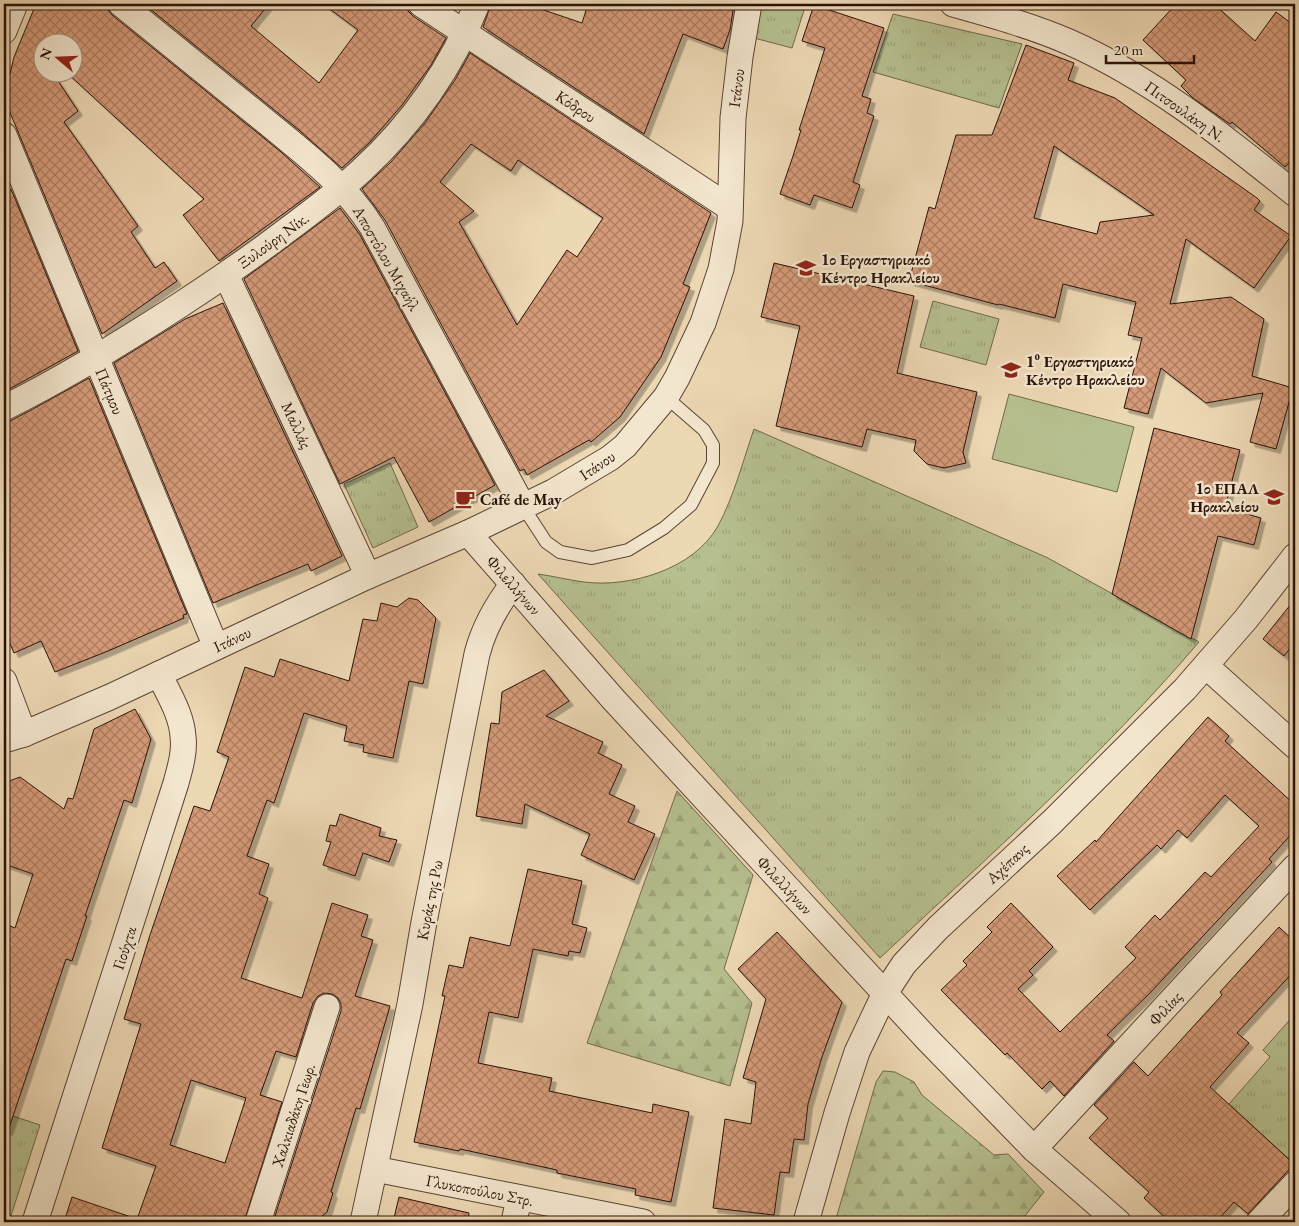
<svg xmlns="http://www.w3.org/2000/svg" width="1299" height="1226" font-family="'EB Garamond',serif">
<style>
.grass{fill:url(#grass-tufts);stroke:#70684c}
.forest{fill:url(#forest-firs);stroke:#70684c}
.garden{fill:#b6bf8f;stroke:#70684c}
.building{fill:url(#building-cross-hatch);stroke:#2a1209;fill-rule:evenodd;filter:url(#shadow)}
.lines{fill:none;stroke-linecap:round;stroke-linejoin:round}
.service-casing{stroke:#5b4434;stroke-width:14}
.minor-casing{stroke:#5b4434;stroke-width:27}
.service{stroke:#f3e6ce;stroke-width:12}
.minor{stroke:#f3e6ce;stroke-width:25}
.labels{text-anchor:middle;stroke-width:5;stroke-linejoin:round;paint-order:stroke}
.street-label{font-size:16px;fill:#2a1209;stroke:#f3e6ce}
.poi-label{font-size:16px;font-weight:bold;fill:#2a1209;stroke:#f3e6ce;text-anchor:start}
</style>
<defs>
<pattern id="grass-tufts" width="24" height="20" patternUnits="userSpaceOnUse" patternTransform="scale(1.25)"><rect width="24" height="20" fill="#b6bf8f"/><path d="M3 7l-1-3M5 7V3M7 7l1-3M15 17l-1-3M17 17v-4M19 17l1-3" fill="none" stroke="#9da37a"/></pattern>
<pattern id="forest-firs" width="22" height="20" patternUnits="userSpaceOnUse" patternTransform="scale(1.25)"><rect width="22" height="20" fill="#b6bf8f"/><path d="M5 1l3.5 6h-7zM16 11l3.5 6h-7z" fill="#9da37a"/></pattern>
<pattern id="building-cross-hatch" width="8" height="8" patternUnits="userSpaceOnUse" patternTransform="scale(1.25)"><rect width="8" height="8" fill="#d59a78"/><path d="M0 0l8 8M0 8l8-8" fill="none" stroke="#ad7c61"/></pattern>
<filter id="shadow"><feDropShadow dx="4.5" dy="4.5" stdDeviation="0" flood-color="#0004"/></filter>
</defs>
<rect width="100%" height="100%" fill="#edd8b4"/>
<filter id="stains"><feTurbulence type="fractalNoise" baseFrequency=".004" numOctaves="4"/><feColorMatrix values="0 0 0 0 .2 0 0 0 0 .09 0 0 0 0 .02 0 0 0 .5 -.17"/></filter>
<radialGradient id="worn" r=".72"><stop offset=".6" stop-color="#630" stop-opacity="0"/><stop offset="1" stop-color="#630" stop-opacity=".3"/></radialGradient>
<g class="grass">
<path d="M759 4H806L792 48 754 38Z"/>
<path d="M893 14 1022 44 999 108 873 72Z"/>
<path d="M933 301 999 319 986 365 920 347Z"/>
<path d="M754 429 1048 558 1199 642C1102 756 989 856 880 958L538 574C553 576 568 580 584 582 630 588 694 569 718 526 734 496 743 461 754 429Z"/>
<path d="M390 463 418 527 373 548 344 484Z"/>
<path d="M1295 1014V1163L1294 1164 1229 1104 1270 1057 1263 1050Z"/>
<path d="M4 1113 40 1125 9 1222H4Z"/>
</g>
<g class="forest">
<path d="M677 791 753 875 724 969 752 1003 730 1086 587 1043Z"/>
<path d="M883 1071 895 1072 914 1082 922 1095 994 1155 1008 1154 1044 1192 1020 1222H835L876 1082Z"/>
</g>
<path class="garden" d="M1009 394 1134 427 1117 492 992 459Z"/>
<g class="building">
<path d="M36 4H107L108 10 112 15 281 152 320 187 219 261 183 215 204 199 66 72H72V42H42V72H52L78 111 64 122 138 226 131 232 155 268 164 262 177 281 102 334 9 110 7 92 9 78 14 57Z"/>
<path d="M144 4H269L251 26 319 83 358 30 323 4H407L408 11 413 16 446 38 431 65 402 105 370 142 342 168 299 130Z"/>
<path d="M491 4H526L582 23 588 4H734L730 30 723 49 683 34 644 134 483 27Z"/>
<path d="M1176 4H1214L1255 41 1276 12 1295 26V156L1285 167 1232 122 1230 124 1193 98 1181 86 1186 80 1143 40Z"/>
<path d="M814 5 884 28 862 96 871 99 867 113 874 116 853 182 860 185 852 208 814 195 810 205 780 194 793 156 801 130H799L825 48 802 41Z"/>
<path d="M1026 45 1074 63 1068 80 1115 98 1257 198 1260 201 1254 210 1291 236 1254 288 1186 239 1170 304 1231 297 1264 319 1252 376 1293 388 1276 449 1250 442 1263 393 1206 403 1161 368 1148 414 1124 408 1142 338 1128 335 1136 302 1063 284 1055 318 999 304 998 305 909 281 929 207 935 209 956 135H992ZM1054 146 1154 215 1100 222 1097 234 1034 218Z"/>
<path d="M470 53 711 213 683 284 690 287 661 357 620 417 591 442 589 440 527 475 524 469 520 471 385 220 362 189 391 162 425 123 455 80ZM471 144 511 171 518 160 603 218 577 257 567 250 517 325 459 222 474 211 440 182Z"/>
<path d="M11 189 78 351 4 392V194Z"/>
<path d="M340 208 360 235 495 485 429 522 394 457 340 484 244 279Z"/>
<path d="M774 263 914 296 897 373 977 392 963 452 966 463 944 468 927 464 914 451 916 440 867 429 862 447 776 426 800 326 761 317Z"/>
<path d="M223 303 342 556 311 571 308 564 213 603 114 363 185 319Z"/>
<path d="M89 378 187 614 183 615 184 618 108 651 55 672 41 641 14 653 4 629V422L10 421 33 409Z"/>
<path d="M1154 428 1240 450 1225 508 1261 518 1254 545 1218 536 1191 639 1112 594Z"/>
<path d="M409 598 418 600 436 618 423 684 409 681 393 758 363 752 364 745 344 741 347 726 304 713 274 803 267 800 247 856 269 864 259 894 268 898 241 978 302 998 332 903 368 915 361 936 373 940 355 996 390 1006 360 1109 356 1108 331 1192 333 1193 327 1212 316 1221 273 1222 341 1011V1004L338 998 332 994 324 993 318 996 313 1003 296 1057 276 1051 260 1095 282 1102 244 1222H136L156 1166 102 1148 141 1024 124 1019 150 935 194 806 210 811 229 757 217 752 245 667 274 677 280 659 349 681 363 619 377 621 381 603 397 607ZM191 1080 246 1098 225 1163 170 1145Z"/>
<path d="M1295 599V642L1284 656 1263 639Z"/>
<path d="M544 670 569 701 546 716 603 742 598 753 622 765 609 794 635 806 628 822 655 834 634 880 581 855 590 834 525 804 522 824 476 816 491 723 499 724 502 692Z"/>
<path d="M135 709 151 739 132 803 124 800 85 916H87L72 961 66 959 8 1131 4 1130V945L10 926 15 928 33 874 4 864V783L20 777 64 809 68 798 73 799 94 729Z"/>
<path d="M1208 717 1229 736 1225 741 1295 805V830L1269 859 1272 862 1150 993 1107 1035 1114 1041 1064 1096 1050 1081 1042 1089 1007 1053 1005 1055 941 990 967 965 963 961 992 932 987 927 1011 903 1053 947 1029 971 1033 975 1018 989 1060 1032 1136 958 1125 947 1155 915 1160 920 1205 872 1211 877 1259 826 1225 795 1187 838 1178 830 1161 849 1157 845 1090 910 1057 876 1095 840 1096 842Z"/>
<path d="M340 814 381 828 379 836 397 840 389 862 363 853 355 876 323 865 331 842 326 841 330 825 336 826Z"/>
<path d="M528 869 582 881 572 924 587 928 580 953 569 951 568 956 533 949 518 1018 489 1012 478 1063 552 1078 549 1091 652 1113 653 1104 689 1112 671 1202 635 1195 636 1189 557 1173V1170L460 1149 459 1151 414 1142 445 996H442L449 965 463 968 470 937 510 946Z"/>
<path d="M1279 927 1295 942V970L1237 1033 1249 1043 1210 1087 1294 1164 1248 1214 1234 1202 1216 1222H1170L1144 1198 1149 1192 1089 1138 1108 1118 1094 1105 1134 1062 1148 1076 1222 995 1220 992Z"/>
<path d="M777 932 842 1002 822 1057 808 1104 804 1140 794 1139 789 1173 780 1172 774 1215 713 1208 725 1119 751 1124 756 1082 743 1078 766 999 738 969Z"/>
<path d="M72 1197 134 1218 133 1222H64Z"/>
<path d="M399 1197 469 1213 468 1222H393Z"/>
</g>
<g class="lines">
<defs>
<path id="service" d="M522 505 546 542 560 552 592 558 628 550 664 528 691 505 713 463V445L704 430 666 397"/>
<g id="minor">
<path d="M121 4C167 41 213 79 259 116 300 150 344 182 372 227L522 505"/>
<path d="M421 4 730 208"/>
<path d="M953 4C992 15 1032 26 1069 42 1153 79 1224 137 1295 194"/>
<path d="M4 31 15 4"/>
<path d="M4 135 216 647"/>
<path d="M226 275 368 576"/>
<path d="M4 408C65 378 123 342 180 305 215 282 249 259 282 234 309 214 337 193 362 170 412 124 452 67 477 4"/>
<path d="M468 533 614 700 927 1039 1034 1149 1118 1222"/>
<path d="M1206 666 1295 746"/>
<path d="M4 681 24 734"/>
<path d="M4 740 24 734 110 697 368 576 468 533 553 492 610 458 625 446 666 397 677 378 703 323 721 269 730 221 733 118 740 57 749 4"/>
<path d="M1034 1149 1295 867"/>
<path d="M375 1169 643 1222"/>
<path d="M35 1222 176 783C180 768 185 752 183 737 182 715 168 693 159 674"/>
<path d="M258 1222 327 1007"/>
<path d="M363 1222 410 1004 424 922 477 654C484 627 496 606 513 584"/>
<path d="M514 1222 519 1198"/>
<path d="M806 1222 837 1113 857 1052 885 993 904 964 938 928 1052 822 1185 689 1246 619 1295 556"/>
<path d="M1259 1222 1295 1184"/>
</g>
</defs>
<use href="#service" class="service-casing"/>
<use href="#minor" class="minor-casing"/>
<use href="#service" class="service"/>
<use href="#minor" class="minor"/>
</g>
<defs>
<symbol id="school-bare" viewBox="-9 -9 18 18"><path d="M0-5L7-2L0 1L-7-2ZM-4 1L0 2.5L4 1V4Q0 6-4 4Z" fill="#8f2418" stroke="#f3e6ce" stroke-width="2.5" paint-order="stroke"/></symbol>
<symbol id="cafe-bare" viewBox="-9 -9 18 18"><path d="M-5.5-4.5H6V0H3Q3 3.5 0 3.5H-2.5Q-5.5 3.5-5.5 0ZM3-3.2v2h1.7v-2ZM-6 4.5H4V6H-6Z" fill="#8f2418" stroke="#f3e6ce" stroke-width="2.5" paint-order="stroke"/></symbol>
</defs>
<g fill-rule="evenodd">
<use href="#school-bare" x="792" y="254" width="28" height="28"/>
<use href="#school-bare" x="997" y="356" width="28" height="28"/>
<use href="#school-bare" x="1260" y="483" width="28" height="28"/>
<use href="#cafe-bare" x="451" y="485" width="28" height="28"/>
</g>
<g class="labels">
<g class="street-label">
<text transform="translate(736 88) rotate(-83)" y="6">Ιτάνου</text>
<text transform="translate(576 106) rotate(34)" y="6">Κόδρου</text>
<text transform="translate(1185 111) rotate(35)" y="6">Πιτσουλάκη Ν.</text>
<text transform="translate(273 240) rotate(-36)" y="6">Ξυλούρη Νίκ.</text>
<text transform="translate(387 258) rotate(60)" y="6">Αποστόλου Μιχαήλ</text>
<text transform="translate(110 391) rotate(67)" y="6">Πάτμου</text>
<text transform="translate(297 425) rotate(65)" y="6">Μαλλάς</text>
<text transform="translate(597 465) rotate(-34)" y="6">Ιτάνου</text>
<text transform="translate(514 585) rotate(49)" y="6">Φιλελλήνων</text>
<text transform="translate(232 639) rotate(-25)" y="6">Ιτάνου</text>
<text transform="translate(1007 863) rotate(-43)" y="6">Αχέπανς</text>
<text transform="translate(785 885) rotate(47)" y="6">Φιλελλήνων</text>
<text transform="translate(429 900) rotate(-79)" y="6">Κυράς της Ρω</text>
<text transform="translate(124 948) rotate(-72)" y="6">Γιούχτα</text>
<text transform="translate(1165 1008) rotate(-47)" y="6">Φιλίας</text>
<text transform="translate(293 1115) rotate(-72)" y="6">Χαλκιαδάκη Γεωρ.</text>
<text transform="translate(480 1190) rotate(11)" y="6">Γλυκοπούλου Στρ.</text>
</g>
<g class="poi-label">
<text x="821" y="265">1ο Εργαστηριακό<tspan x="821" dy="18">Κέντρο Ηρακλείου</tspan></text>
<text x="1026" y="367">1⁰ Εργαστηριακό<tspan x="1026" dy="18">Κέντρο Ηρακλείου</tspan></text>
<text x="1259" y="494" text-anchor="end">1ο ΕΠΑΛ<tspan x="1259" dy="18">Ηρακλείου</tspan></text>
<text x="480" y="505">Café de May</text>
</g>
</g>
<rect width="1299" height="1226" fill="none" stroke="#edd8b4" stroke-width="20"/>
<rect x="5" y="5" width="1289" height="1216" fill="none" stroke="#2a1209" stroke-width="2.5"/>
<rect x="10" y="10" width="1279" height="1206" fill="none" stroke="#2a1209"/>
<g transform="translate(58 58) rotate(289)"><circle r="24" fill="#f3e6ce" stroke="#a3917f"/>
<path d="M0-4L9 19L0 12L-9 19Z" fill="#8f2418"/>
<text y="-8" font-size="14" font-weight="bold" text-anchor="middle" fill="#2a1209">N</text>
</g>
<path d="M1106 55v8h88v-8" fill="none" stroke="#2a1209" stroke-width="2.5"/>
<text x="1114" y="55" font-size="15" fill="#2a1209" stroke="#f3e6ce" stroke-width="4" paint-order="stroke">20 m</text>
<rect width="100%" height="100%" filter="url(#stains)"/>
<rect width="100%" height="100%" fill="url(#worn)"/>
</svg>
